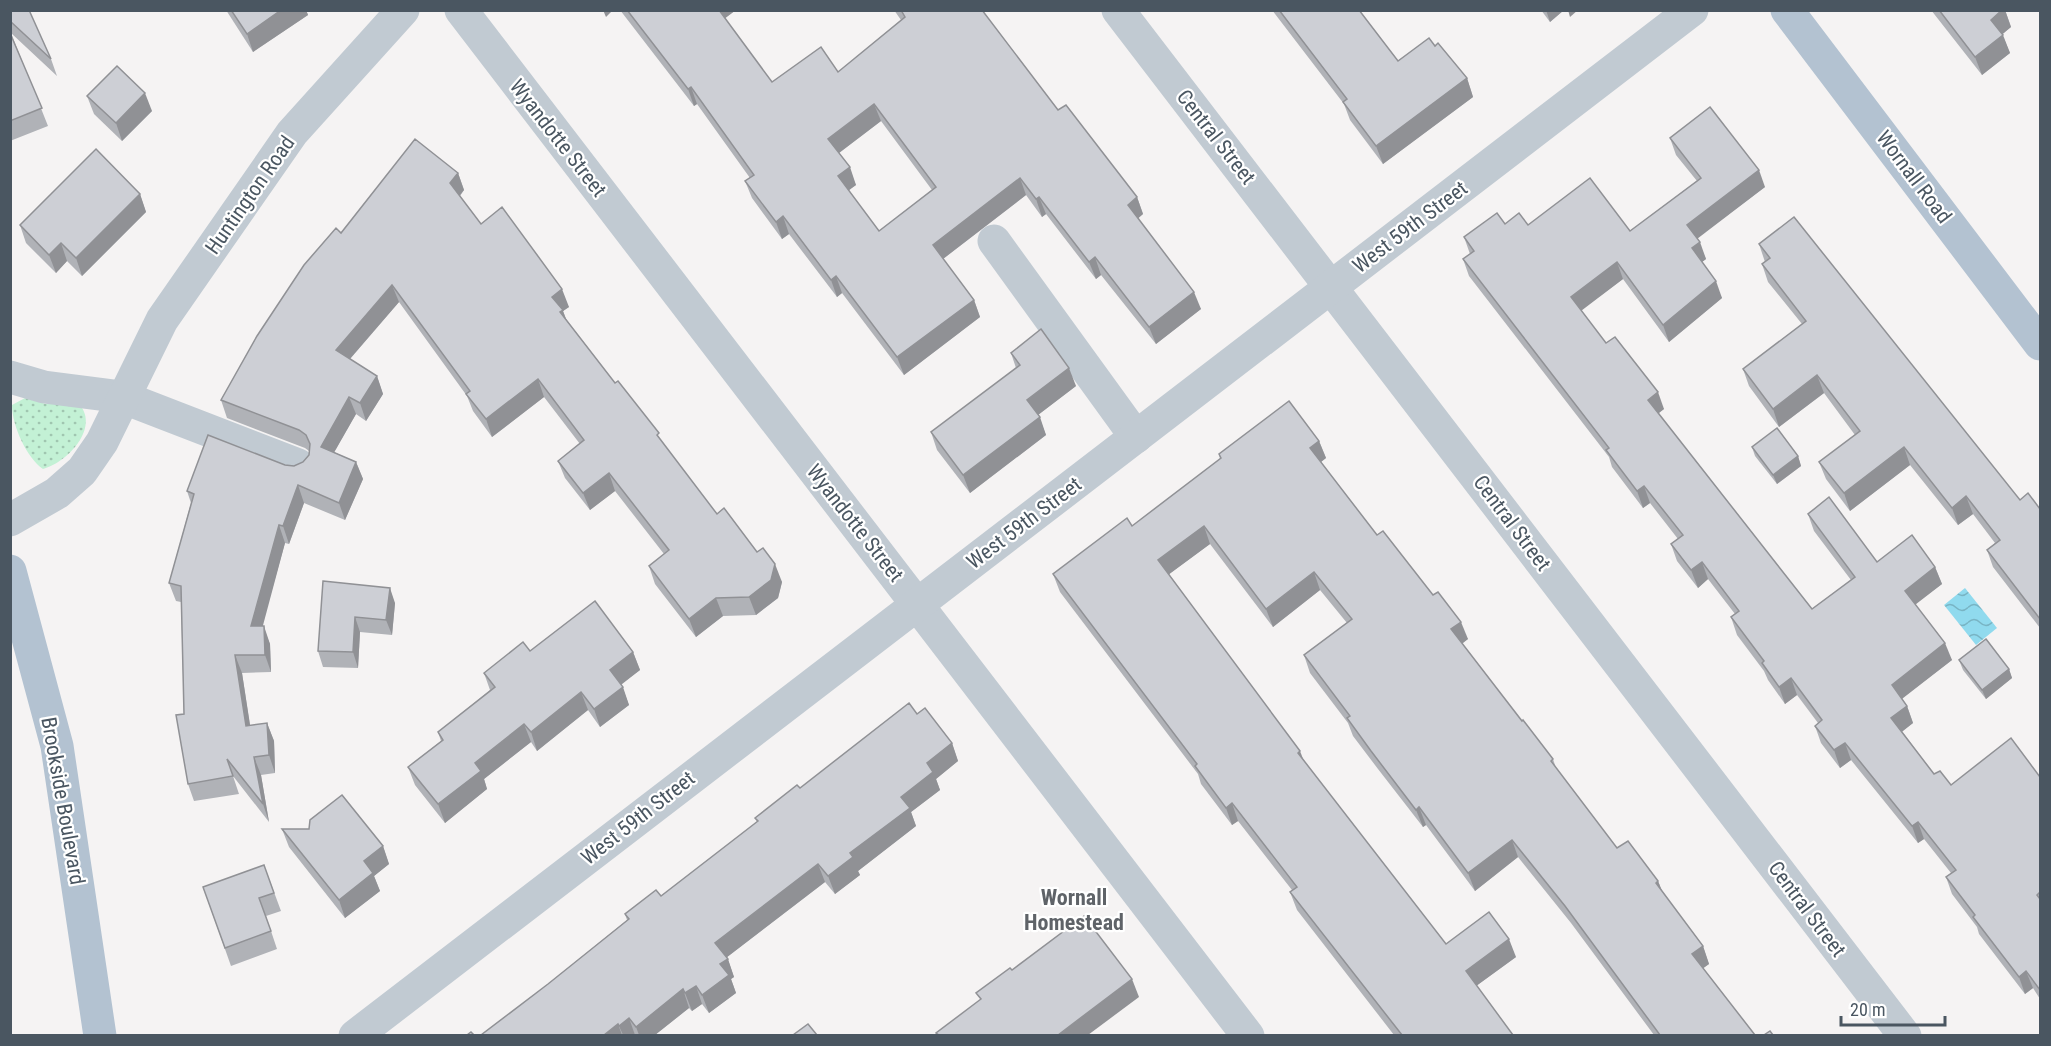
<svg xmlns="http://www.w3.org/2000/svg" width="2051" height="1046" font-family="'Roboto Condensed',sans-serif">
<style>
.grass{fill:url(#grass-dots)}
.water{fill:url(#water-waves)}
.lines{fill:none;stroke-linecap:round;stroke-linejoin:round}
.minor{stroke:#c1cad2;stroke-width:33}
.major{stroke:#b3c2d1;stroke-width:33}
.wall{fill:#b0b2b7;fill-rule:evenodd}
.shaded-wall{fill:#909195}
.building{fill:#cdcfd5;stroke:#909195;stroke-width:1.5;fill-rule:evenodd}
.labels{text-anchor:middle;stroke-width:4.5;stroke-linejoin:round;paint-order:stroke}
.street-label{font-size:21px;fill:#4a5661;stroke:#fff}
.neighbourhood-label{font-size:22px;font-weight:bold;fill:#5f6368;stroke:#fff}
</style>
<defs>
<pattern id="grass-dots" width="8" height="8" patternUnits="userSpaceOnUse" patternTransform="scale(1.5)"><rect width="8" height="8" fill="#c3f1d5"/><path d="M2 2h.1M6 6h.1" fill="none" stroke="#a0c6b0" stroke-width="1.8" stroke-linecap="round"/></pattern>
<pattern id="water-waves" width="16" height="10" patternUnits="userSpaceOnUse" patternTransform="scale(1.5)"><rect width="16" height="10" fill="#90daee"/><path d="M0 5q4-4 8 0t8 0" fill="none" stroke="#78b4c4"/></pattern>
</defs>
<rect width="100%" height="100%" fill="#f5f3f3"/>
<path class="grass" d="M25 398 46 404 77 402C102 425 69 462 43 469 27 458 12 426 12 405Z"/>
<path class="water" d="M1965 588 1997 628 1976 645 1944 605Z"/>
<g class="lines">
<g class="minor">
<path d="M461 10 1248 1036"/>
<path d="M1118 10 1905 1036"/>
<path d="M994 241 1136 437"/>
<path d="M10 377 44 387 122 397 298 465"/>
<path d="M10 520 57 493 82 471 102 442 162 320 292 133 403 10"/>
<path d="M355 1036 1692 10"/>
</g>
<g class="major">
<path d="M1787 10 2040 344"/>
<path d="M10 571 57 746 100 1036"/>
</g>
</g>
<g class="wall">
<path d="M10 10 51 59 57 76 11 33 48 126 10 141Z"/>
<path d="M226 10H306L308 15 253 52Z"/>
<path d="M620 10H736L725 18 772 82 838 72 901 20 894 10H982L1058 110 1137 197 1143 214 1138 218 1201 309 1156 344 1101 275 1096 279 1046 214 1042 217 1026 195 943 259 974 300 980 317 904 375 842 293 837 297 789 234 782 239 752 198 745 181 750 178 697 104 694 106ZM881 121 932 190 879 231 848 190 856 185 839 153Z"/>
<path d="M1272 10H1359L1398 61 1435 46 1467 78 1473 97 1383 164 1350 120 1344 104Z"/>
<path d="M1541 10H1564L1550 22Z"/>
<path d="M1931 10H2005L2011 27 2002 34 2010 53 1982 75Z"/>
<path d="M87 96 152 111 122 141 94 114Z"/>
<path d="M1670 138 1765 187 1697 238 1706 259 1702 262 1722 298 1669 342 1623 279 1581 310 1606 343 1664 409 1658 413 1812 609 1851 580 1814 531 1808 514 1877 562 1935 567 1942 584 1915 604 1952 660 1902 698 1907 706 1913 723 1902 731 1934 774 1951 785 2040 777V999L2033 988 2025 994 1979 934 1977 927 1952 894 1946 877 1951 873 1924 839 1918 843 1851 760 1840 768 1821 743 1815 726 1818 723 1797 695 1785 704 1768 680 1764 671 1737 635 1731 617 1735 614 1708 579 1698 588 1677 561 1671 544 1678 539 1650 503 1643 508 1612 467 1609 457 1469 276 1463 259 1470 254 1464 237 1505 224 1630 231 1697 181 1676 155Z"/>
<path d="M458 173 464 190 460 196 481 224 569 307 563 311 566 319 615 383 717 514 757 552 782 582 778 598 756 615 723 616 696 637 655 584 649 566 664 554 615 491 590 510 565 478 558 461 580 444 544 397 492 437 473 411 467 396 399 302 350 359 377 376 383 394 366 421 356 414 334 452 356 462 363 479 345 520 304 503 289 544 285 543 262 626 270 644 271 672 242 673 250 726 267 723 274 741 275 773 261 775 269 822 233 776 239 794 194 801 188 784 184 714 181 602 176 601 169 583 191 503 187 491 285 465 294 466 303 462 309 455V451L305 448 227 418 221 400 341 233Z"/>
<path d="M140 194 146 212 82 276 67 261 56 273 26 243 20 225Z"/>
<path d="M1759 244 2020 500 2040 509V628L1993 567 1987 550 1995 543 1973 514 1958 525 1910 465 1850 511 1826 479 1819 462 1855 435 1824 393 1779 427 1749 386 1743 369 1802 324 1768 282 1762 264 1765 262Z"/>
<path d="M1011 353 1076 386 1038 415 1046 435 970 493 937 450 931 432 1016 368Z"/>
<path d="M1319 441 1326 458 1321 462 1377 535 1468 639 1462 643 1522 721 1553 759 1556 768 1617 848 1658 881 1663 893 1703 946 1709 964 1703 968 1755 1035H1654L1571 923 1518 857 1475 891 1426 825 1423 827 1378 769 1353 736 1348 723 1310 673 1304 655 1347 623 1320 590 1273 627 1210 544 1169 574 1304 762 1446 944 1516 957 1476 986 1513 1035H1394L1297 910 1290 892 1292 890 1238 821 1232 825 1201 784 1198 774 1060 592 1053 574 1132 526 1220 459 1219 454Z"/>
<path d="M1752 447 1798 456 1801 466 1777 484 1755 456Z"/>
<path d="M323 581 395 603 392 635 360 632 358 668 323 667 318 651Z"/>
<path d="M530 651 633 652 640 670 621 684 629 705 600 727 588 710 537 751 531 742 484 779 487 789 445 823 415 785 408 767 441 741 438 732 490 690 484 673Z"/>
<path d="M1959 660 2009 669 2012 678 1986 699 1963 670Z"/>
<path d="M917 714 952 743 958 761 936 779 940 790 911 812 916 826 858 871 860 875 835 894 825 882 727 957 734 977 731 979 736 993 709 1013 702 1004 692 1011 689 1008 655 1035H481L548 984 627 920 625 914 661 896 757 822 755 818 800 788Z"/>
<path d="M282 829 383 846 389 864 374 876 380 891 345 918 289 847Z"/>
<path d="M264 865 281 911 266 916 277 949 231 966 203 887Z"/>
</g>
<g class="shaded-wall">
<path d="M281 10H306L308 15 253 52 247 34Z"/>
<path d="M603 10H613L606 17Z"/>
<path d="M716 10H736L720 22Z"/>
<path d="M1546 10H1564L1550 22Z"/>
<path d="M1568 10H1578L1570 17Z"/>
<path d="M2002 10H2005L2011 27 1998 38 1991 20Z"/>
<path d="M2003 35 2010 53 1982 75 1975 57Z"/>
<path d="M1467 78 1473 97 1383 164 1376 146Z"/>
<path d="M691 87 697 104 694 106 688 89Z"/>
<path d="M145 93 152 111 122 141 116 123Z"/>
<path d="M874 104 881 121 835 156 828 139Z"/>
<path d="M850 167 856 185 844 194 838 176Z"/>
<path d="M1759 170 1765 187 1693 242 1687 225Z"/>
<path d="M458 173 464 190 456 200 450 183Z"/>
<path d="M1020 178 1026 195 939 262 933 245Z"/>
<path d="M140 194 146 212 82 276 76 258Z"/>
<path d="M1039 197 1046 214 1042 217 1036 199Z"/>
<path d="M1137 197 1143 214 1134 222 1128 205Z"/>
<path d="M783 216 789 234 782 239 776 222Z"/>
<path d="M1700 242 1706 259 1698 265 1692 248Z"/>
<path d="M61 243 67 261 56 273 49 255Z"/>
<path d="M1095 257 1101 275 1096 279 1089 262Z"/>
<path d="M1617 262 1623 279 1577 314 1571 297Z"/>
<path d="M836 276 842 293 837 297 831 280Z"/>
<path d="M1716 281 1722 298 1669 342 1663 325Z"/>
<path d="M392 285 399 302 342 368 336 350Z"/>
<path d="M562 289 569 307 563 311 569 327 552 297Z"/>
<path d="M1194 292 1201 309 1156 344 1149 327Z"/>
<path d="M974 300 980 317 904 375 897 357Z"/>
<path d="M1069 368 1076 386 1034 418 1027 400Z"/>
<path d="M1817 375 1824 393 1779 427 1773 409Z"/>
<path d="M377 376 383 394 366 421 360 403Z"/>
<path d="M538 379 544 397 492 437 486 419Z"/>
<path d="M1658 392 1664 409 1654 417 1648 400Z"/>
<path d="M349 397 356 414 327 465 321 447Z"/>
<path d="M1040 417 1046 435 970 493 963 475Z"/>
<path d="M1319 441 1326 458 1317 465 1310 448Z"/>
<path d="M1904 447 1910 465 1850 511 1844 493Z"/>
<path d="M1798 456 1801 466 1777 484 1773 475Z"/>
<path d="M356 462 363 479 345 520 339 503Z"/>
<path d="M609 473 615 491 590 510 583 493Z"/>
<path d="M298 485 304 503 289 544 283 526Z"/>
<path d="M1644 486 1650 503 1643 508 1637 491Z"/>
<path d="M1966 496 1973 514 1958 525 1952 508Z"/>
<path d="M279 525 285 543 258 644 251 626Z"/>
<path d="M1204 526 1210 544 1164 578 1158 560Z"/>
<path d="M1702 562 1708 579 1698 588 1691 570Z"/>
<path d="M775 564 782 582 778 598 756 615 749 597Z"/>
<path d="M1935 567 1942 584 1911 608 1905 591Z"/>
<path d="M1314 572 1320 590 1273 627 1266 609Z"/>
<path d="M390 588 395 603 392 635 386 620Z"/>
<path d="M716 598 723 616 696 637 689 619Z"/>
<path d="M355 617 360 632 358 668 353 652Z"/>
<path d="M1461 622 1468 639 1458 647 1451 629Z"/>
<path d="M264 626 270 644 271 672 265 655Z"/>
<path d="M1945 643 1952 660 1898 702 1892 685Z"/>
<path d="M633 652 640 670 617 688 610 670Z"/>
<path d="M235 655 242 673 253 744 246 726Z"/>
<path d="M2009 669 2012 678 1986 699 1982 690Z"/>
<path d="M1791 678 1797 695 1785 704 1779 687Z"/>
<path d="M623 687 629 705 600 727 594 709Z"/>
<path d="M581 692 588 710 537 751 531 732Z"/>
<path d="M1907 706 1913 723 1898 735 1891 718Z"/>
<path d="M267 723 274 741 275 773 269 755Z"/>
<path d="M524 724 531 742 484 779 487 789 445 823 438 804 475 763Z"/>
<path d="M952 743 958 761 936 779 940 790 911 812 916 826 858 871 860 875 835 894 828 876 901 797 927 763Z"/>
<path d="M1845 743 1851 760 1840 768 1834 750Z"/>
<path d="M1300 751 1307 769 1298 753Z"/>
<path d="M254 757 261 775 269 822 263 804Z"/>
<path d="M1232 803 1238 821 1232 825 1226 808Z"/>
<path d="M1419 807 1426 825 1423 827 1416 810Z"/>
<path d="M1918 822 1924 839 1918 843 1912 826Z"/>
<path d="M1512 840 1518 857 1475 891 1468 873Z"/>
<path d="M383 846 389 864 374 876 380 891 345 918 339 900 364 861Z"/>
<path d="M818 864 825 882 722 961 715 943Z"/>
<path d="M1658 881 1665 899 1656 883Z"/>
<path d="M1509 939 1516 957 1472 989 1466 971Z"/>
<path d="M1703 946 1709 964 1698 972 1692 954Z"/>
<path d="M728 959 734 977 731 979 736 993 709 1013 702 995 720 964Z"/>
<path d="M2026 971 2033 988 2025 994 2019 977Z"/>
<path d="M1132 979 1139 997 1088 1035H1058Z"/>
<path d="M696 986 702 1004 692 1011 685 993Z"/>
<path d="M683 989 689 1008 655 1035H639L636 1027Z"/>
<path d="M629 1018 635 1035H623L619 1026Z"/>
<path d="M618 1024 622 1035H604Z"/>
</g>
<g class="building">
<path d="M10 10H29L51 59 10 21Z"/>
<path d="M231 10H281L247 34Z"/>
<path d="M627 10H719L772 82 821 47 838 72 905 17 901 10H982L1058 110 1066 105 1137 197 1128 205 1194 292 1149 327 1095 257 1089 262 1039 197 1036 199 1020 178 933 245 974 300 897 357 836 276 831 280 783 216 776 222 745 181 754 175 691 87 688 89ZM874 104 936 187 879 231 838 176 850 167 828 139Z"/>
<path d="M1279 10H1359L1398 61 1429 38 1435 46 1438 43 1467 78 1376 146 1343 102 1347 99Z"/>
<path d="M1939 10H2002L1991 20 2003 35 1975 57Z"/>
<path d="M10 33 42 108 10 121Z"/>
<path d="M117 66 145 93 116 123 87 96Z"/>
<path d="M1710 107 1759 170 1687 225 1700 242 1692 248 1716 281 1663 325 1617 262 1571 297 1606 343 1615 337 1658 392 1648 400 1812 609 1855 577 1808 514 1829 497 1877 562 1912 535 1935 567 1905 591 1945 643 1892 685 1907 706 1891 718 1934 774 1940 771 1951 785 2011 738 2040 777V892L2037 895 2040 899V990L2026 971 2019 977 1973 917 1975 915 1946 877 1956 870 1918 822 1912 826 1845 743 1834 750 1815 726 1822 720 1791 678 1779 687 1762 663 1764 661 1731 617 1739 611 1702 562 1691 570 1671 544 1683 535 1644 486 1637 491 1606 450 1609 448 1463 259 1474 251 1464 237 1497 213 1505 224 1519 213 1528 225 1590 178 1630 231 1701 178 1670 138Z"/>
<path d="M415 139 458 173 450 183 481 224 502 207 562 289 552 297 563 310 560 312 615 383 618 381 659 433 657 435 717 514 724 508 757 552 763 548 775 564 771 580 749 597 716 598 689 619 649 566 669 550 609 473 583 493 558 461 584 440 538 379 486 419 466 394 470 391 392 285 336 350 377 376 360 403 349 397 321 447 356 462 339 503 298 485 283 526 279 525 251 626H264L265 655H235L246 726 267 723 269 755 254 757 263 804 227 759 233 776 188 784 176 715 184 714 181 586 169 583 194 494 187 491 208 435 285 465 294 466 303 462 309 455 310 444 306 435 299 430 221 400 257 336 304 265 336 228 341 233Z"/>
<path d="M96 149 140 194 76 258 61 243 49 255 20 225Z"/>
<path d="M1794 217 2020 500 2028 493 2040 509V619L1987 550 2000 540 1966 496 1952 508 1904 447 1844 493 1819 462 1860 431 1817 375 1773 409 1743 369 1806 321 1762 264 1770 258 1759 244Z"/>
<path d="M1041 329 1069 368 1027 400 1040 417 963 475 931 432 1020 365 1011 353Z"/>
<path d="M1289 401 1319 441 1310 448 1377 535 1383 531 1433 595 1438 592 1461 622 1451 629 1522 721 1523 720 1553 759 1551 761 1617 848 1628 841 1658 881 1656 883 1703 946 1692 954 1755 1035H1660L1565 906 1512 840 1468 873 1419 807 1416 810 1371 751 1347 718 1350 716 1304 655 1352 619 1314 572 1266 609 1204 526 1158 560 1300 751 1298 753 1446 944 1489 912 1509 939 1466 971 1513 1035H1402L1290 892 1297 887 1232 803 1226 808 1195 766 1197 764 1053 574 1127 518 1132 526 1221 458 1219 454Z"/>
<path d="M1777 428 1798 456 1773 475 1752 447Z"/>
<path d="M323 581 390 588 386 620 355 617 353 652 318 651Z"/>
<path d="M595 601 633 652 610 670 623 687 594 709 581 692 531 732 524 724 475 763 481 771 438 804 408 767 443 740 438 732 495 687 484 673 523 642 530 651Z"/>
<path d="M1986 639 2009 669 1982 690 1959 660Z"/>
<path d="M909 703 917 714 925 708 952 743 927 763 933 772 901 797 910 808 850 853 853 857 828 876 818 864 715 943 728 959 720 964 729 975 702 995 696 986 685 993 683 989 636 1027 629 1018 619 1026 618 1024 604 1035H481L548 984 629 919 625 914 656 890 661 896 758 821 755 818 797 785 800 788Z"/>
<path d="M342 795 383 846 364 861 373 873 339 900 282 829H309L310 820Z"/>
<path d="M264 865 274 893 259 898 271 931 225 948 203 887Z"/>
<path d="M1084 916 1132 979 1058 1035H939L936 1033 981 999 976 993 1010 968 1012 970Z"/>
<path d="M808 1024 817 1035H793Z"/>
<path d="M1770 1031 1773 1035H1764Z"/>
<path d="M471 1032 474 1035H467Z"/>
</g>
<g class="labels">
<g class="street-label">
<text transform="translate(1216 137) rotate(52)" y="7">Central Street</text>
<text transform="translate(558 138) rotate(52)" y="7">Wyandotte Street</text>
<text transform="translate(1914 177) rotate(53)" y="7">Wornall Road</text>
<text transform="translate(250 195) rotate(-55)" y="7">Huntington Road</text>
<text transform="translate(1410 227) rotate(-37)" y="7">West 59th Street</text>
<text transform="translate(855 523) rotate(52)" y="7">Wyandotte Street</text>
<text transform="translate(1024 523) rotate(-37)" y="7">West 59th Street</text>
<text transform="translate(1512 523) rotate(53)" y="7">Central Street</text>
<text transform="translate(63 801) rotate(80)" y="7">Brookside Boulevard</text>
<text transform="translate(638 818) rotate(-38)" y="7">West 59th Street</text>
<text transform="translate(1807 909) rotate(53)" y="7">Central Street</text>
</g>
<g class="neighbourhood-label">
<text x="1074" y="905">Wornall<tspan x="1074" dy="25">Homestead</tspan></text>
</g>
</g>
<rect width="2051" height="1046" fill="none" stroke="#4a5661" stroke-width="24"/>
<path d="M1841 1016v9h104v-9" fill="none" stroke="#4a5661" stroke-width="3"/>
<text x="1850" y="1016" font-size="18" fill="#4a5661" stroke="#ffffff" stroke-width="4.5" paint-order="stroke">20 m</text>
</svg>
